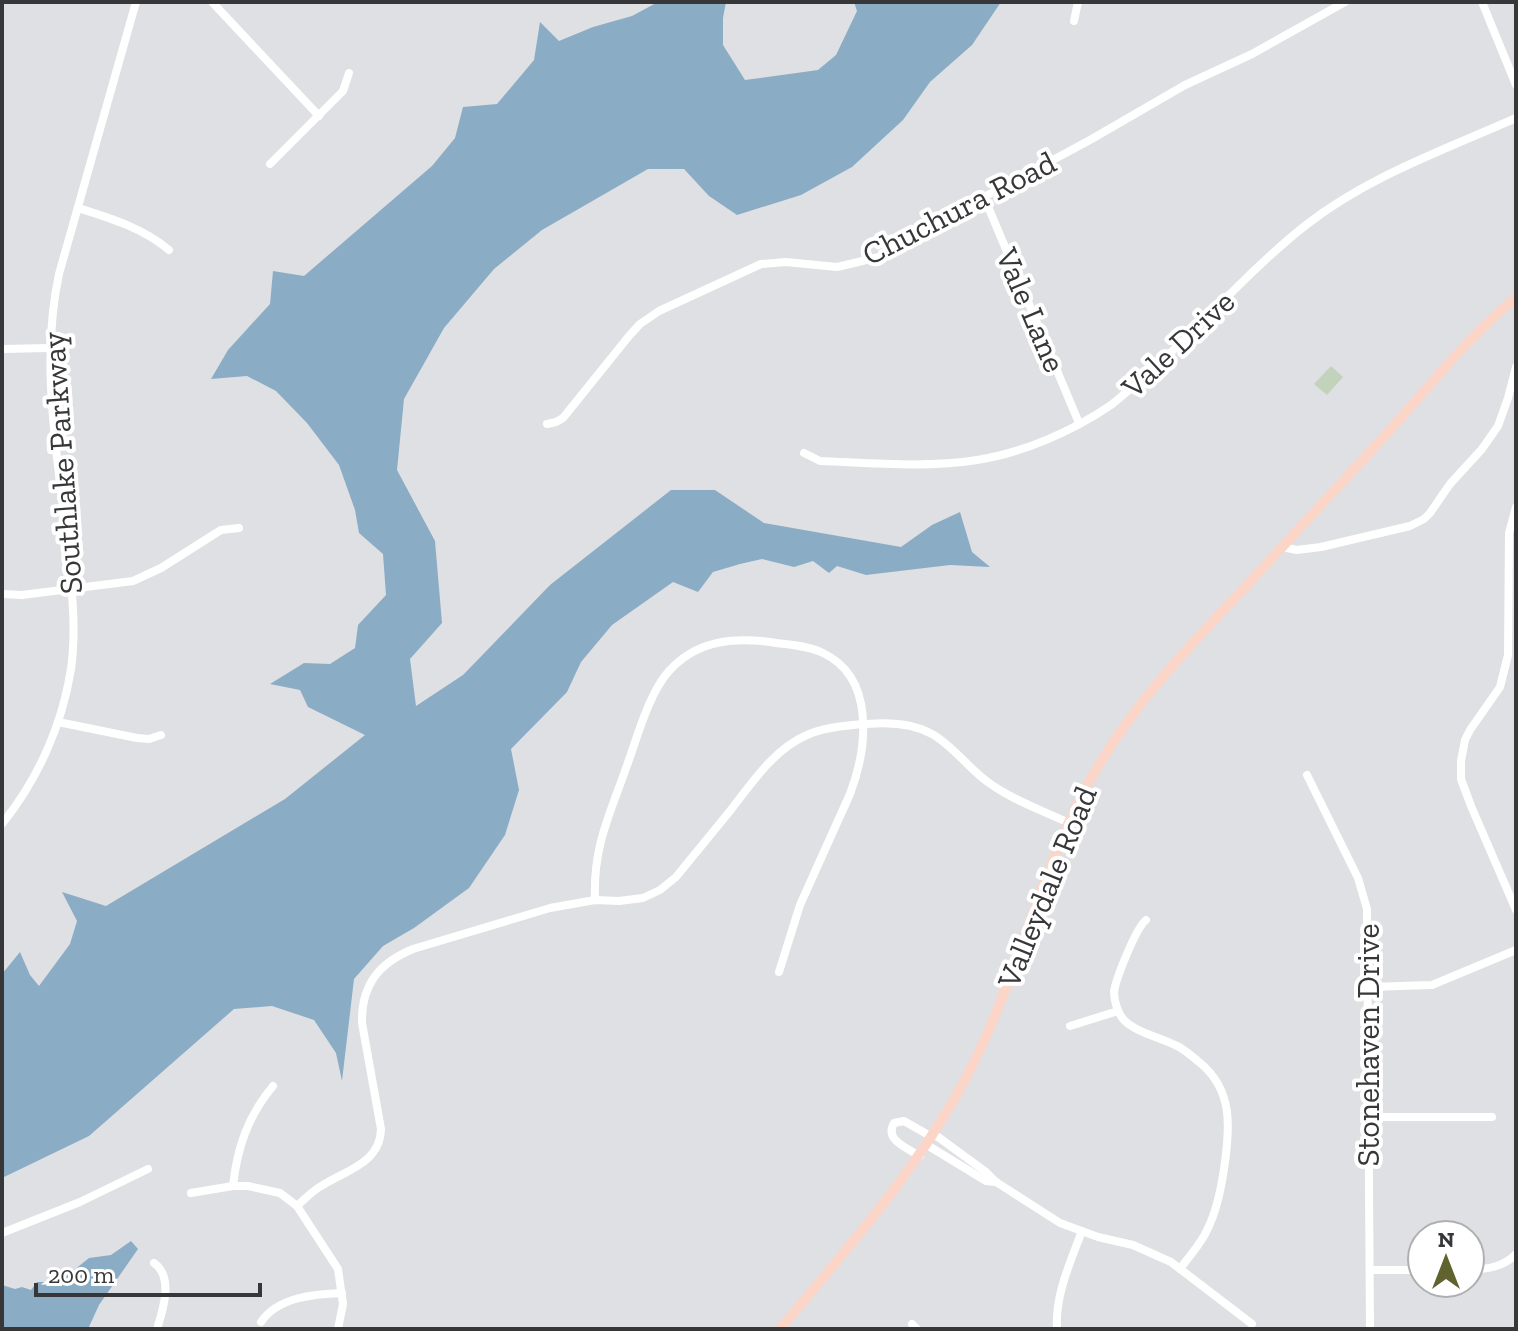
<svg xmlns="http://www.w3.org/2000/svg" width="1518" height="1331" font-family="'Zilla Slab',serif">
<style>
.green{fill:#c3d2ba}
.water{fill:#8bacc5}
.lines{fill:none;stroke-linecap:round;stroke-linejoin:round}
.minor{stroke:#fff;stroke-width:8}
.major{stroke:#fbd5c8;stroke-width:10}
.labels{text-anchor:middle;stroke-width:8;stroke-linejoin:round;paint-order:stroke}
.street-label{font-size:32px;fill:#373739;stroke:#fff}
</style>
<rect width="100%" height="100%" fill="#dfe0e4"/>
<path class="green" d="M1331 366 1343 377 1327 395 1314 384Z"/>
<g class="water">
<path d="M658 2H726L723 18V45L745 80 818 70 836 55 857 11 854 2H1001L972 45 930 82 903 120 852 167 801 195 737 215 709 196 684 169H648L542 230 494 269 444 328 404 399 397 470 435 541 442 623 410 659 416 706 463 675 550 585 671 490H715L764 523 901 547 932 525 960 512 972 552 990 567 950 565 866 575 837 566 829 573 813 561 794 567 762 559 740 564 713 572 698 592 673 582 612 625 581 662 567 692 511 749 519 790 505 835 469 888 414 928 383 946 354 979 342 1081 336 1053 314 1020 272 1006 234 1009 89 1136 2 1178V974L20 952 30 975 39 986 70 944 77 921 62 892 106 906 285 799 365 735 308 707 300 690 270 684 304 663 330 664 355 648 358 625 386 595 383 554 359 533 355 510 339 465 307 423 276 391 247 376 211 379 228 350 270 304 273 271 304 276 432 166 455 138 463 107 497 104 534 60 540 22 559 41 593 27 632 16Z"/>
<path d="M131 1241 138 1249 99 1305 88 1329H2V1285L15 1289 22 1287 31 1290 37 1282H59L89 1258 111 1255Z"/>
</g>
<g class="lines">
<g class="minor">
<path d="M212 2 319 116"/>
<path d="M1482 2 1516 85"/>
<path d="M1074 21 1078 2"/>
<path d="M270 164 343 91 349 73"/>
<path d="M984 197 1079 423"/>
<path d="M78 208C110 218 143 228 169 250"/>
<path d="M2 349 49 348"/>
<path d="M547 424 556 422 563 418 629 336 640 324 659 311 761 264 786 262 837 267 879 257 984 197 1090 140 1185 85 1252 54 1345 2"/>
<path d="M804 453 820 461C872 463 926 468 977 460 1023 453 1073 431 1111 405 1119 399 1126 392 1134 386 1194 335 1245 273 1306 225 1369 176 1444 150 1516 118"/>
<path d="M1516 507 1509 533 1508 655 1500 687 1470 730 1465 740 1461 761V779L1471 806 1516 910"/>
<path d="M1282 547 1297 550 1321 547 1410 526 1424 519 1430 513 1450 484 1482 449 1498 426 1508 398 1516 367"/>
<path d="M2 594 22 595 133 581 161 568 213 535 221 530 239 528"/>
<path d="M58 722 137 738 149 739 161 735"/>
<path d="M1307 775 1358 878 1367 909 1370 1329"/>
<path d="M2 824C38 779 62 725 71 669 77 626 71 584 67 541 57 452 40 362 59 274L136 2"/>
<path d="M595 900C593 848 608 819 625 771 636 742 648 694 669 671 696 641 732 637 770 642 787 645 807 645 823 653 876 678 867 749 850 794L800 905 779 972"/>
<path d="M1146 920C1136 928 1116 978 1114 992 1114 1001 1118 1014 1124 1020 1136 1033 1164 1038 1179 1047 1186 1051 1193 1057 1199 1062 1234 1090 1230 1129 1224 1169 1221 1189 1217 1210 1208 1228 1202 1243 1190 1255 1180 1269"/>
<path d="M1368 987 1432 985 1516 950"/>
<path d="M1070 1026 1118 1011"/>
<path d="M1369 1117H1492"/>
<path d="M934 1134 986 1172 996 1182 1060 1223 1098 1237 1133 1245 1171 1262 1252 1324"/>
<path d="M927 1145 986 1181 996 1182"/>
<path d="M920 1156C907 1148 884 1140 894 1123L904 1121 932 1137"/>
<path d="M233 1186C237 1148 248 1116 273 1086"/>
<path d="M191 1193 233 1186H248L280 1193 297 1206 338 1269 343 1304 338 1329"/>
<path d="M297 1206C306 1198 313 1190 323 1185 347 1170 380 1163 381 1129L362 1023C361 985 379 963 413 949L550 908 595 900 619 901 643 898 660 890 676 877C694 855 712 833 730 811 751 784 774 749 807 735 825 727 847 725 867 724 889 722 912 723 932 734 955 747 970 771 992 785 1015 801 1043 811 1069 823"/>
<path d="M2 1233 80 1202 148 1169"/>
<path d="M154 1263C174 1277 163 1310 157 1329"/>
<path d="M1370 1270H1422"/>
<path d="M1470 1270C1488 1269 1503 1267 1516 1254"/>
<path d="M261 1322C278 1297 314 1294 342 1293"/>
<path d="M912 1324 917 1329"/>
<path d="M1057 1329C1055 1295 1070 1263 1082 1231"/>
</g>
<path class="major" d="M780 1329C851 1244 923 1164 973 1064 1020 970 1041 865 1094 773 1135 702 1192 643 1248 584 1276 554 1303 524 1331 494 1363 460 1395 425 1426 389 1454 357 1482 325 1516 298"/>
</g>
<g class="labels">
<g class="street-label">
<text transform="translate(959 208) rotate(-27)" y="11">Chuchura Road</text>
<text transform="translate(1031 310) rotate(67)" y="11">Vale Lane</text>
<text transform="translate(1178 344) rotate(-43)" y="11">Vale Drive</text>
<text transform="translate(62 463) rotate(-94)" y="11">Southlake Parkway</text>
<text transform="translate(1047 887) rotate(-68)" y="11">Valleydale Road</text>
<text transform="translate(1368 1045) rotate(-90)" y="11">Stonehaven Drive</text>
</g>
</g>
<rect width="1518" height="1331" fill="none" stroke="#373739" stroke-width="8"/>
<g transform="translate(1446 1259)"><circle r="38" fill="#ffffff" stroke="#afafb0" stroke-width="2"/>
<path d="M0-6L14 30L0 20L-14 30Z" fill="#60622f"/>
<text y="-12" font-size="22" font-weight="bold" text-anchor="middle" fill="#373739">N</text>
</g>
<path d="M36 1283v12h224v-12" fill="none" stroke="#373739" stroke-width="4"/>
<text x="48" y="1283" font-size="24" fill="#373739" stroke="#ffffff" stroke-width="6" paint-order="stroke">200 m</text>
</svg>
